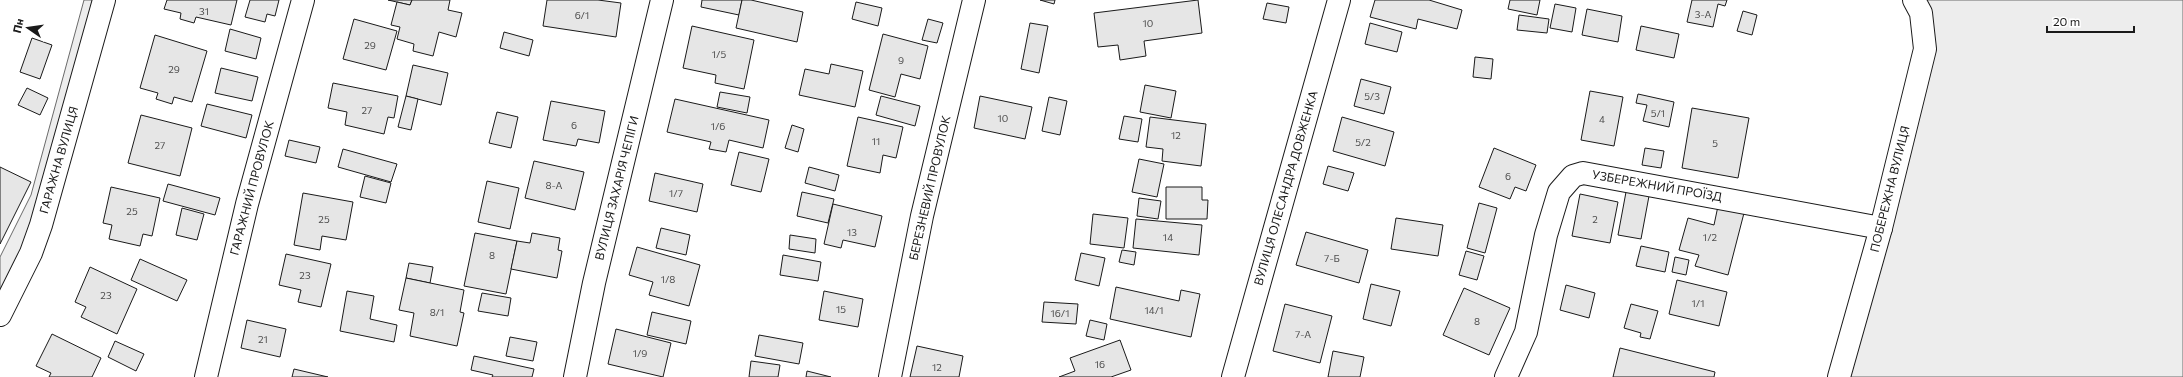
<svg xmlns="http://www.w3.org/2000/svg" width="2183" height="377" font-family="Commissioner,sans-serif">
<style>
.green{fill:#ededed;stroke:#6a6a6a}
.building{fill:#e6e6e6;stroke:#1a1a1a}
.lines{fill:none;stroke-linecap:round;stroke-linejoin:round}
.minor-casing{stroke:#1a1a1a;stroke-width:24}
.minor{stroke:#fff;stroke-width:22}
.labels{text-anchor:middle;stroke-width:3;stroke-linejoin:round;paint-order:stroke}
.number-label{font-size:10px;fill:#4d4d4d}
.street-label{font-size:12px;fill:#1a1a1a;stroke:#fff}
</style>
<rect width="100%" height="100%" fill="#fff"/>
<g class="green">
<path d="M84 0H95L33 226 0 300V257L31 195Z"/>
<path d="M1926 0H2183V377H1850Z"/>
</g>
<g class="building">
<path d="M167 0H237L231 25 196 17 194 23 180 19 181 13 164 9Z"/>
<path d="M250 0H279L275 16 267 14 265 22 245 17Z"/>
<path d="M388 0H412L410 5Z"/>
<path d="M412 0H450L448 10 462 13 456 37 439 32 433 56 413 51 414 44 397 39 400 27 391 25 397 2 410 5Z"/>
<path d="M547 0H598L621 3 616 37 543 26Z"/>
<path d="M702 0H742L739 15 701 7Z"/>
<path d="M742 0H751L803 12 797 42 736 28Z"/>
<path d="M1040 0H1055L1054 4Z"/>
<path d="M1198 0 1202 33 1144 41 1146 56 1120 60 1118 45 1098 47 1094 13Z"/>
<path d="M1375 0H1429L1462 10 1457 29 1418 19 1416 29 1370 17Z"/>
<path d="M1510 0H1540L1537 15 1508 9Z"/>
<path d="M1692 0H1727L1725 6 1718 4 1713 27 1687 22Z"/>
<path d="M856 2 882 8 878 26 852 19Z"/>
<path d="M1267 3 1289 7 1286 23 1263 19Z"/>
<path d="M1555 4 1576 8 1572 32 1550 28Z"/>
<path d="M1587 9 1622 16 1618 42 1582 35Z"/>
<path d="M1743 11 1757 15 1752 35 1737 31Z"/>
<path d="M1519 15 1549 19 1547 33 1517 30Z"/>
<path d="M354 19 397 31 386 70 343 59Z"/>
<path d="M928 19 943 23 937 43 922 40Z"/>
<path d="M1030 23 1048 26 1039 73 1021 69Z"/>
<path d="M1370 23 1402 32 1397 52 1365 44Z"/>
<path d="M692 26 754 40 744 89 715 83 716 75 683 68Z"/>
<path d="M1641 26 1679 34 1674 58 1636 50Z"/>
<path d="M230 29 261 38 256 59 225 51Z"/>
<path d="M504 32 533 40 529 56 500 48Z"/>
<path d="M883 34 928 46 920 79 901 74 895 97 869 90Z"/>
<path d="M155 35 207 51 192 102 174 97 172 104 156 99 158 93 140 88Z"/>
<path d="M32 38 52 45 40 79 20 72Z"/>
<path d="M1475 57 1493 59 1491 79 1473 77Z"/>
<path d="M831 64 863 71 855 107 799 95 805 69 829 74Z"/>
<path d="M413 65 448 73 441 105 406 96Z"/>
<path d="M221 68 258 77 252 101 215 93Z"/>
<path d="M1361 79 1391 87 1384 114 1354 106Z"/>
<path d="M333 83 398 96 394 118 388 117 384 134 345 125 347 112 328 108Z"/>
<path d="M1145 85 1176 91 1171 118 1140 112Z"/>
<path d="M27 88 48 98 40 115 18 105Z"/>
<path d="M1590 91 1623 97 1614 146 1581 140Z"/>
<path d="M720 92 750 97 747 113 717 107Z"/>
<path d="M1638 94 1674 102 1669 127 1643 121 1647 105 1636 103Z"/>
<path d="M406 96 418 99 411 130 398 127Z"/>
<path d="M881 96 920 106 915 126 876 115Z"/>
<path d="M980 96 1032 107 1025 139 974 128Z"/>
<path d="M1049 97 1067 101 1060 135 1042 131Z"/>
<path d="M675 99 769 120 763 148 729 140 726 152 709 149 711 142 667 132Z"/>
<path d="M551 101 605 111 599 143 578 139 576 146 543 140Z"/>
<path d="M207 104 252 115 246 138 201 126Z"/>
<path d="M1692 108 1749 118 1738 178 1682 168Z"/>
<path d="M497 112 518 117 511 148 489 143Z"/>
<path d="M141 115 192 128 180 176 128 163Z"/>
<path d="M1124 116 1142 119 1138 142 1119 139Z"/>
<path d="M858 117 903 127 896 158 883 155 880 173 847 166Z"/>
<path d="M1150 117 1206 124 1201 166 1162 161 1163 149 1146 147Z"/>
<path d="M1342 117 1394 132 1385 166 1333 151Z"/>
<path d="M792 125 804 129 798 152 785 148Z"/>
<path d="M289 140 320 147 316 163 285 156Z"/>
<path d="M1494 148 1536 165 1526 191 1515 187 1510 199 1479 187Z"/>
<path d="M1645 148 1664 151 1661 168 1642 165Z"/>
<path d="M343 149 397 164 391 182 338 167Z"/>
<path d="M739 152 769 159 761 192 731 185Z"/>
<path d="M1139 159 1164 164 1157 197 1132 192Z"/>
<path d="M534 161 584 172 575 210 525 198Z"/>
<path d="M1328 166 1354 173 1348 191 1323 184Z"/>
<path d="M0 167 31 182 0 244Z"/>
<path d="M809 167 839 175 835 191 805 183Z"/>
<path d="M655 173 703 184 697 212 649 201Z"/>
<path d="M365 176 391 183 386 203 360 197Z"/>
<path d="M487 181 519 188 510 229 478 222Z"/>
<path d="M168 184 220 198 215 215 163 201Z"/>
<path d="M111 187 160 198 152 236 143 234 140 246 109 239 112 225 103 223Z"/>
<path d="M1166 187H1202V200H1208L1207 219H1166Z"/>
<path d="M802 192 834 199 828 223 797 216Z"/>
<path d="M1626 192 1649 196 1641 239 1618 235Z"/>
<path d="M303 193 353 202 346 240 322 236 320 250 294 245Z"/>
<path d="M1580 194 1618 202 1610 243 1572 236Z"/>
<path d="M1139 198 1161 201 1158 219 1137 216Z"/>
<path d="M1479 203 1497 208 1485 253 1467 248Z"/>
<path d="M833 204 882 216 875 247 843 240 841 248 824 244Z"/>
<path d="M1718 206 1744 213 1728 275 1695 266 1699 255 1679 250 1688 218 1714 225Z"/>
<path d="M182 208 204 214 197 240 176 235Z"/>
<path d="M1093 214 1128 218 1124 248 1090 244Z"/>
<path d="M1396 218 1443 225 1438 256 1391 249Z"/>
<path d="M1136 219 1202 225 1199 255 1133 248Z"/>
<path d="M661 228 690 235 686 255 656 248Z"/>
<path d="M1306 232 1368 250 1359 283 1296 265Z"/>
<path d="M475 233 517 241 506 294 464 286Z"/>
<path d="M532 233 560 238 558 250 562 251 557 278 511 269 517 241 530 243Z"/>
<path d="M790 235 816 239 815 253 789 249Z"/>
<path d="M1641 246 1669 252 1665 272 1636 266Z"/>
<path d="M637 247 700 265 689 306 649 295 653 282 629 275Z"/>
<path d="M1122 250 1136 252 1134 265 1119 262Z"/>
<path d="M1466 251 1484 256 1477 280 1459 275Z"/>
<path d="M1081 253 1105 258 1099 286 1075 280Z"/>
<path d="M286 254 331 264 321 307 298 302 301 290 279 285Z"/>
<path d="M783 255 821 262 818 281 780 275Z"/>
<path d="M1675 257 1689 260 1686 275 1672 272Z"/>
<path d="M140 259 187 280 177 301 131 280Z"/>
<path d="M409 263 433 267 430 283 406 278Z"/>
<path d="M90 267 137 289 117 334 81 317 86 307 75 302Z"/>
<path d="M406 278 464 290 460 312 464 313 457 346 410 336 414 313 399 310Z"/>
<path d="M1677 280 1727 292 1719 326 1669 314Z"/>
<path d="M1371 284 1400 291 1391 326 1363 319Z"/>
<path d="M1566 285 1595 293 1589 318 1560 310Z"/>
<path d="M1116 287 1179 301 1181 290 1200 294 1191 337 1110 319Z"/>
<path d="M1464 288 1510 308 1489 355 1443 335Z"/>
<path d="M347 291 374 296 370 319 397 325 394 342 340 331Z"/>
<path d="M824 291 863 299 858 327 819 320Z"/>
<path d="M482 293 511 298 508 316 478 311Z"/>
<path d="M1044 302 1078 304 1076 324 1042 322Z"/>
<path d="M1285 304 1332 316 1320 363 1273 351Z"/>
<path d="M1631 304 1658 311 1650 339 1640 337 1641 333 1624 328Z"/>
<path d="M652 312 691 321 686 344 647 335Z"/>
<path d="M247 320 286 329 280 357 241 348Z"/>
<path d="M1090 320 1107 324 1104 340 1086 336Z"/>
<path d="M616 329 671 343 663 377 608 364Z"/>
<path d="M52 334 101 358 92 377H49L51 373 36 366Z"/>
<path d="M759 335 803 343 799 364 755 356Z"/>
<path d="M510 337 537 342 533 361 506 356Z"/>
<path d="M1120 340 1131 370 1111 377H1059L1075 371 1070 358Z"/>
<path d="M115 341 144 354 136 371 108 357Z"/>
<path d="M917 346 963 356 959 377H910Z"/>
<path d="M1620 348 1715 372 1714 377H1613Z"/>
<path d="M1333 351 1364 357 1360 377H1328Z"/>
<path d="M474 356 534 369 532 377H492L493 375 471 370Z"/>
<path d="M751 361 780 365 778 377H749Z"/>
<path d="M294 369 328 377H292Z"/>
<path d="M807 371 831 377H806Z"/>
</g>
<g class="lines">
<defs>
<g id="minor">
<path d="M0 315 31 253 41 225 104 0"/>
<path d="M206 377 247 204 303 0"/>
<path d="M575 377 594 283 662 0"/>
<path d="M890 377 922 216 974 0"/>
<path d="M1233 377 1339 0"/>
<path d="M1506 377 1526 332 1546 235 1559 192 1573 176 1583 173 1881 228"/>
<path d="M1839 377 1881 228 1925 49 1921 13 1914 0"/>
</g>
</defs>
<use href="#minor" class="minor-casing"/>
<use href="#minor" class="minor"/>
</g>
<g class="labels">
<g class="number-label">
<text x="204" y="15">31</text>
<text x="1703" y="18">3-А</text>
<text x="582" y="19">6/1</text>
<text x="1148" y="27">10</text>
<text x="370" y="49">29</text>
<text x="719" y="58">1/5</text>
<text x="901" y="64">9</text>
<text x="174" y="73">29</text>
<text x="1372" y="100">5/3</text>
<text x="367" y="114">27</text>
<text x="1658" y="117">5/1</text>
<text x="1003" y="122">10</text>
<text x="1602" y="123">4</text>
<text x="574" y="129">6</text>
<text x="718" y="130">1/6</text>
<text x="1176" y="139">12</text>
<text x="876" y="145">11</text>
<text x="1363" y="146">5/2</text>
<text x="1715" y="147">5</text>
<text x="160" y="149">27</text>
<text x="1508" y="180">6</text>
<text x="554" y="189">8-А</text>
<text x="676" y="197">1/7</text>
<text x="132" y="215">25</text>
<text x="324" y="223">25</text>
<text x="1595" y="223">2</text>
<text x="852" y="236">13</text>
<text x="1168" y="241">14</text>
<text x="1710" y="241">1/2</text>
<text x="492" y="259">8</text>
<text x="1332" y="262">7-Б</text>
<text x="305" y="279">23</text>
<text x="668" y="283">1/8</text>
<text x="106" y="299">23</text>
<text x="1698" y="307">1/1</text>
<text x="841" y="313">15</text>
<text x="1154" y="314">14/1</text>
<text x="437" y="316">8/1</text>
<text x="1060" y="317">16/1</text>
<text x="1477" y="325">8</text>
<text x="1303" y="338">7-А</text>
<text x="263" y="343">21</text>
<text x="640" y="357">1/9</text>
<text x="1100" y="368">16</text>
<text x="937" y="371">12</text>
</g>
<g class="street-label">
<text transform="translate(59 160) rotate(-74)" y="4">ГАРАЖНА ВУЛИЦЯ</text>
<text transform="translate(1657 186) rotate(10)" y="4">УЗБЕРЕЖНИЙ ПРОЇЗД</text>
<text transform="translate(252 188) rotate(-75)" y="4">ГАРАЖНИЙ ПРОВУЛОК</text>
<text transform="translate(617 188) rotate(-76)" y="4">ВУЛИЦЯ ЗАХАРІЯ ЧЕПІГИ</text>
<text transform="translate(930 188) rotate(-77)" y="4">БЕРЕЗНЕВИЙ ПРОВУЛОК</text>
<text transform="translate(1286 188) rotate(-74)" y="4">ВУЛИЦЯ ОЛЕСАНДРА ДОВЖЕНКА</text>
<text transform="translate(1890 189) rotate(-76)" y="4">ПОБЕРЕЖНА ВУЛИЦЯ</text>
</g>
</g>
<g transform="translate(28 28) rotate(283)" stroke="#ffffff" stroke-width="3" paint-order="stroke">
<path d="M0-3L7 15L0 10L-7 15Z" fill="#1a1a1a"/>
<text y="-6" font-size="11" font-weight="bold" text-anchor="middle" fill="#1a1a1a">Пн</text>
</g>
<path d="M2047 26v6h87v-6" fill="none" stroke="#1a1a1a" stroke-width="2"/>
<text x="2053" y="26" font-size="12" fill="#1a1a1a" stroke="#ffffff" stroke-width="3" paint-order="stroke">20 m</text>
</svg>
